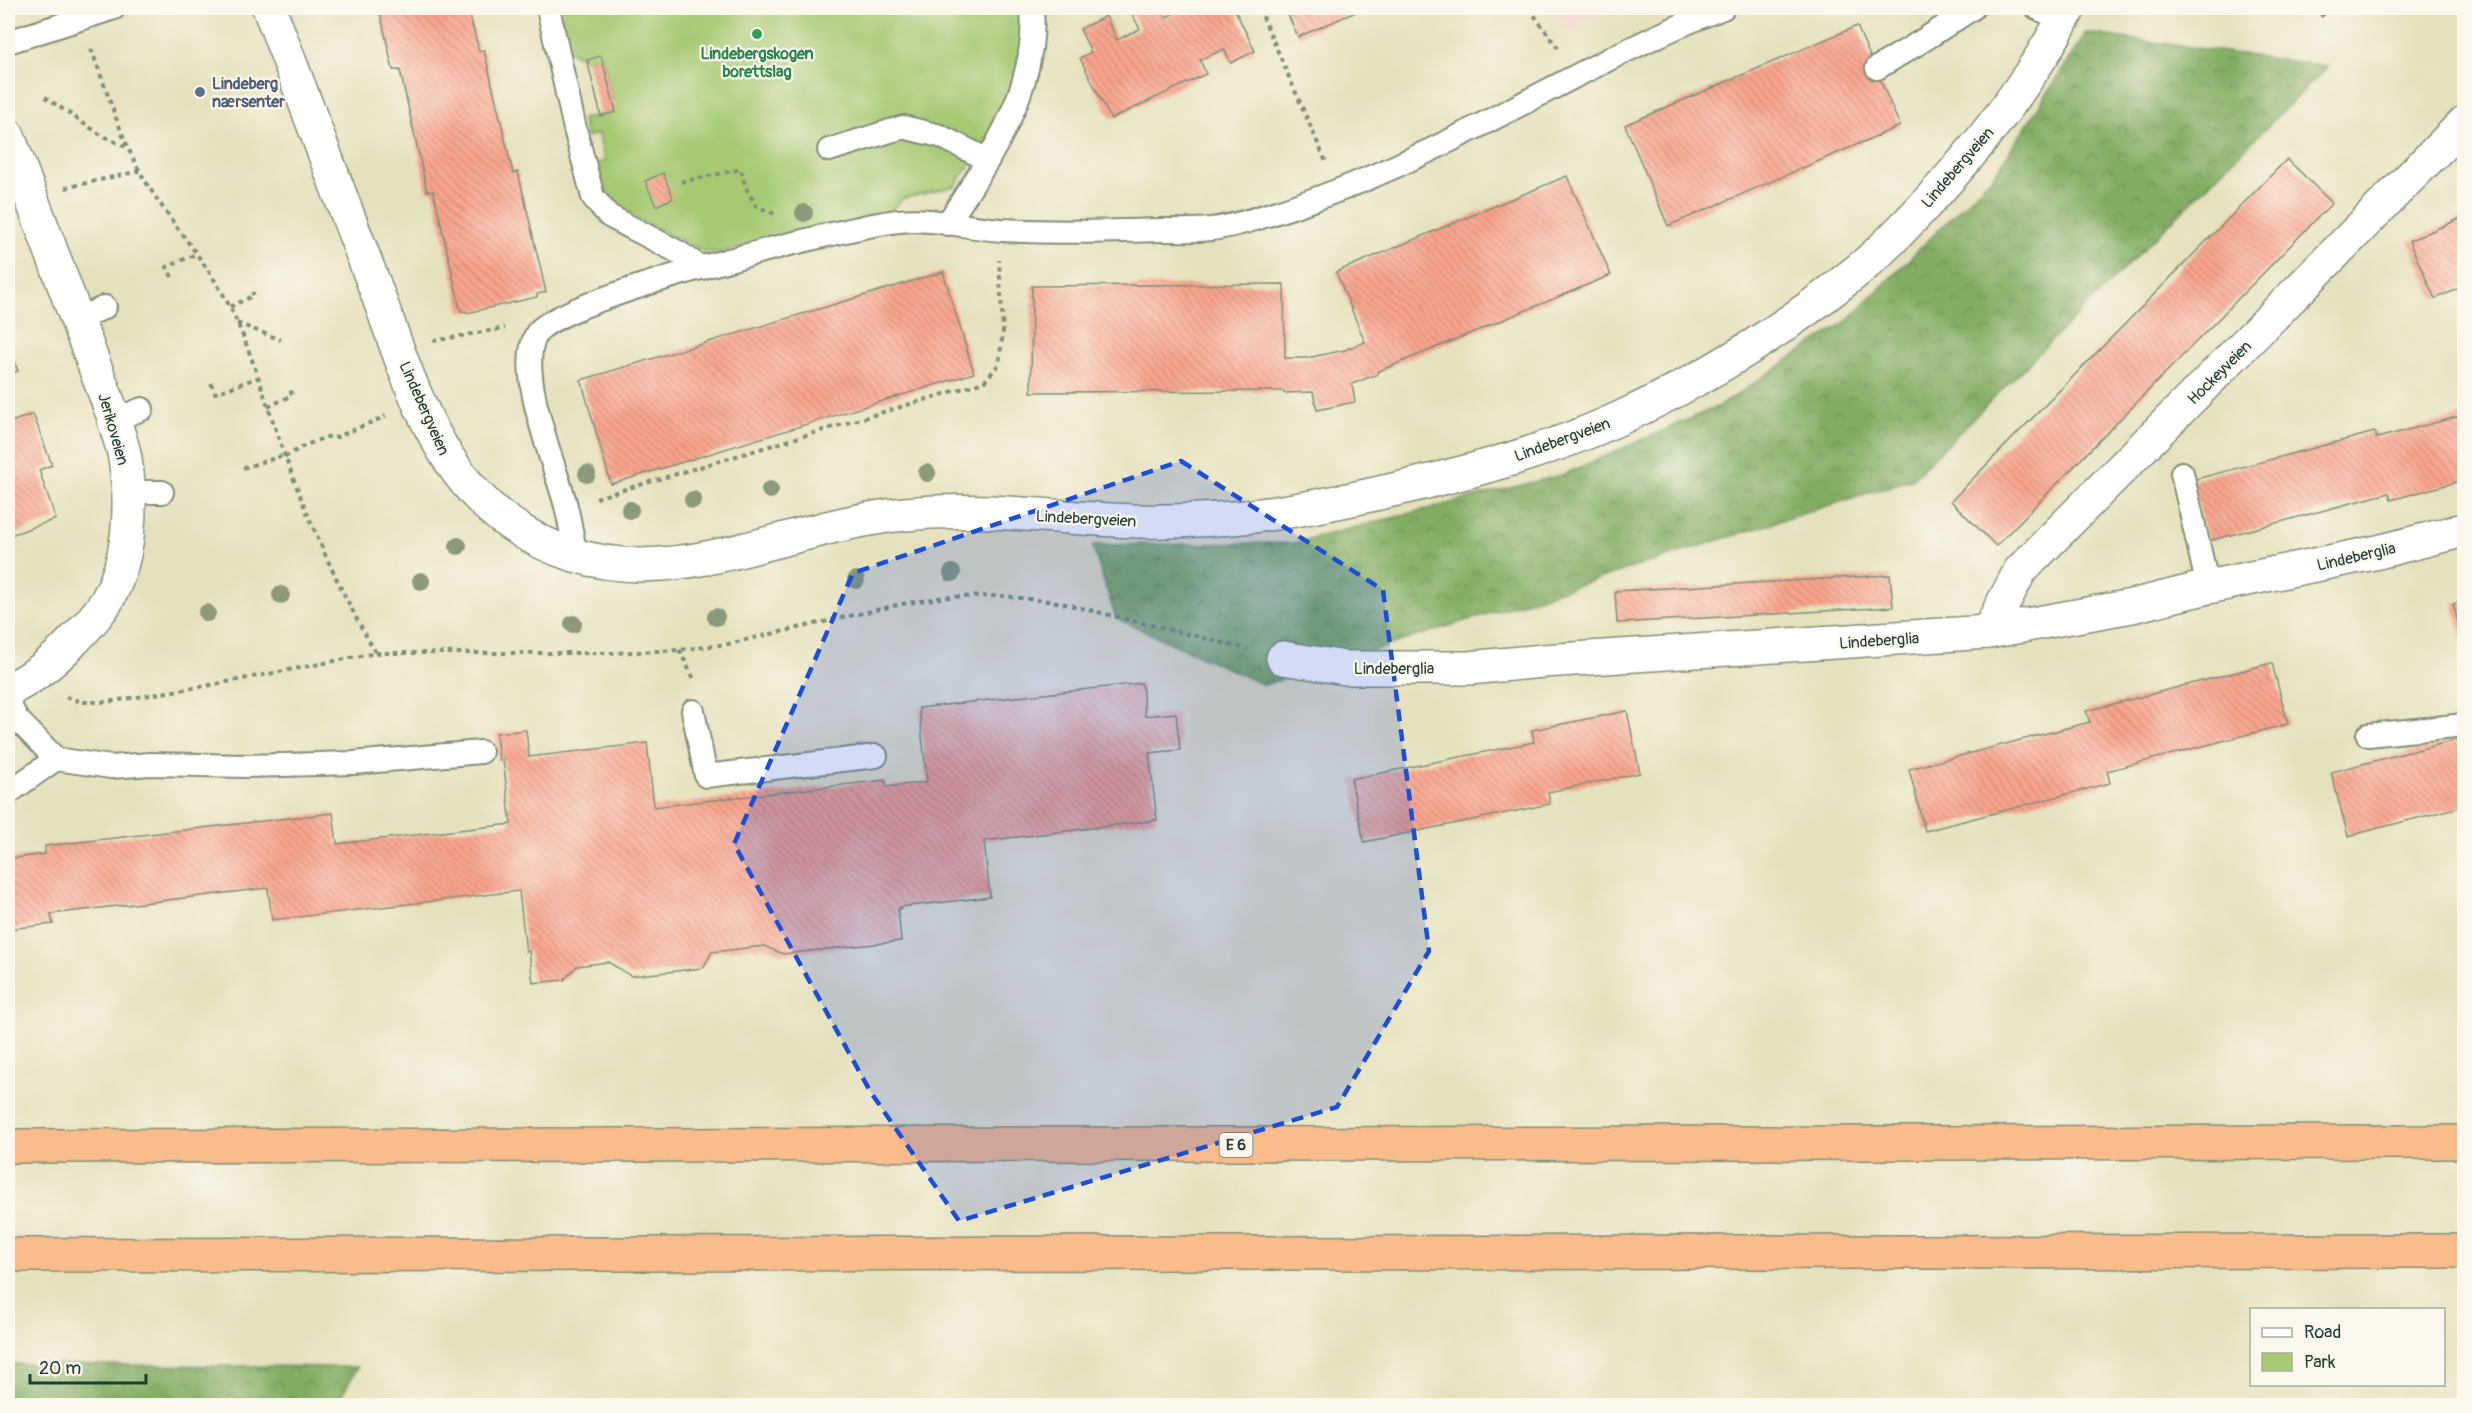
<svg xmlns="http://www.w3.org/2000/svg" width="2472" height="1413" font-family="Pangolin,sans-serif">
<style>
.built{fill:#f7d0cb}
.green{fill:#a6c972;stroke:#628353;stroke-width:1.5}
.forest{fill:url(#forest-crowns);stroke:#52754c;stroke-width:1.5}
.building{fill:url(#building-back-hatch)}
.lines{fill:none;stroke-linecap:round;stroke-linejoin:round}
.service-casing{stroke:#828f78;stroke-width:26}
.minor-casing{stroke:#828f78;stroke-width:36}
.tertiary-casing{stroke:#828f78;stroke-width:36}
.motorway-casing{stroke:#828f78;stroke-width:36}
.path{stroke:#828f78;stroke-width:4;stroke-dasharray:4.5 4.5;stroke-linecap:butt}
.service{stroke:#fff;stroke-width:22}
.minor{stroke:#fff;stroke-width:33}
.tertiary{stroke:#fff;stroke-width:33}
.motorway{stroke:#fabc8b;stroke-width:33}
.tree{fill:#8b9a7a}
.marked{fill:#1d4ed8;fill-opacity:0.2;stroke:#1d4ed8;stroke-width:4.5;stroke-dasharray:12 8;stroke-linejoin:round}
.leisure-dot{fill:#2e9e5b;stroke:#fbf7ec;stroke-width:2}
.service-dot{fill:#5c6f8a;stroke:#fbf7ec;stroke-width:2}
.labels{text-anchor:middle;stroke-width:4.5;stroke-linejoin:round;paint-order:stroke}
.shield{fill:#fbf7ec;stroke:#61756b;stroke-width:1.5}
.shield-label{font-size:15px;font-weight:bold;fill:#1f3d34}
.leisure-label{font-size:16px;font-weight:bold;fill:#27864d;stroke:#fbf7ec}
.service-label{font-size:16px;font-weight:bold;fill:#4e5e75;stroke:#fbf7ec;text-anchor:start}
.street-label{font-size:16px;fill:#1f3d34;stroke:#fbf7ec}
</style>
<defs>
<pattern id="forest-crowns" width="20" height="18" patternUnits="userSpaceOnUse" patternTransform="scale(1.5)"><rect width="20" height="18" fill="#84ad64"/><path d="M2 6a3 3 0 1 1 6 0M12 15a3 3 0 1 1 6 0" fill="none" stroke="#6b8e53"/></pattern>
<pattern id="building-back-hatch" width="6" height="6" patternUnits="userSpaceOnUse" patternTransform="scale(1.5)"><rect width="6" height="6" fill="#faa58d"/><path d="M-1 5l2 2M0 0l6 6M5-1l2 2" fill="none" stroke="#ca8874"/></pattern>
</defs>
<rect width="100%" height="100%" fill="#fbf7ec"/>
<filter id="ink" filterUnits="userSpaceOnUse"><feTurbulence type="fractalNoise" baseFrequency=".0167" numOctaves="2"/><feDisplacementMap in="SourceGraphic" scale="12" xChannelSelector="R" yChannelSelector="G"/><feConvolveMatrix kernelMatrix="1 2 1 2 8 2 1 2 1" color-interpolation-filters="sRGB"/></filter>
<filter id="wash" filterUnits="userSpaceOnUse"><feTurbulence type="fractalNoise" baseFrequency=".008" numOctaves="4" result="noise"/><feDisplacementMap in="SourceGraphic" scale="24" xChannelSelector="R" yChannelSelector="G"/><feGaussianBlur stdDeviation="1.35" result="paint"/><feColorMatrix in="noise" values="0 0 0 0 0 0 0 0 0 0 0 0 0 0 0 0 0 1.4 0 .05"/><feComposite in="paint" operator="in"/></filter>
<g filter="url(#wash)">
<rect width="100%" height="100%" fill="#e6e1bd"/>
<path class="built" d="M1556 8H1604L1571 32Z"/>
<path class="green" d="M557 8H1021L1023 37 1012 88 987 141 955 186 902 199 889 212 719 253 703 251 643 222 606 195 593 165 605 161 598 134 586 137 582 119 615 111 602 57 587 60 567 50Z"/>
<g class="forest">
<path d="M2086 33 2328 66 1912 479 1264 685 1116 618 1092 545 1293 543 1565 474 1723 404 1848 320 1995 174Z"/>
<path d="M8 1364 358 1367 336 1405 8 1406Z"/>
</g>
<g id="blocks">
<g class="building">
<path d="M379 8H468L479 51 484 50 513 173 518 172 546 292 537 294V297L467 313 466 311 461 312 434 193 433 191H427L400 70H393Z"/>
<path d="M1129 8H1161L1166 17 1185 8H1234L1255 51 1231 63 1224 49 1200 60 1206 74 1111 119 1080 58 1091 52 1080 29 1106 16 1117 40 1140 29Z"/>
<path d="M1285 8H1365L1298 37Z"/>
<path d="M1857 26 1900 126 1668 226 1625 125Z"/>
<path d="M601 56 616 112 601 116 587 60Z"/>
<path d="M2287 159 2332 203 1996 546 1951 501Z"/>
<path d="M663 173 673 198 656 206 645 181Z"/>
<path d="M1567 176 1611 275 1377 372 1378 374 1352 384 1355 402 1317 410 1313 392 1284 393V391L1031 392 1032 286 1284 284 1285 358H1307L1345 350 1365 342 1336 272Z"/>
<path d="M2464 217V286L2435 299 2409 241Z"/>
<path d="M943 272 974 373 611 484 581 380Z"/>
<path d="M8 344 18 371 8 375Z"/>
<path d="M33 414 52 465 39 470 56 519 8 536V423Z"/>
<path d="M2464 415V480L2391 500 2389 493 2208 541 2192 480 2375 432 2377 438Z"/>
<path d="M1890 575 1893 607 1617 623 1615 591Z"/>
<path d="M2464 601V644L2453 604Z"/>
<path d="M2272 663 2288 724 2107 771 2110 783 1925 831 1909 769 2090 722 2086 711Z"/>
<path d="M1142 683 1145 716 1176 713 1180 750 1149 753 1157 820 984 841 990 897 900 907 901 909H898L901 941 783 954 764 946 712 952 703 968 631 976 608 962 577 966 564 980 533 983 529 951 526 952 519 891 272 920 268 888 51 914 53 924 8 929V859L45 854V846L333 813 337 844 511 824 503 759 499 760 496 733 526 730 529 757 647 743 654 807 885 780 886 787 927 782 919 708Z"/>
<path d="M1627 711 1640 773 1548 792 1550 804 1364 842 1351 779 1534 742 1532 730Z"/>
<path d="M2464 738V806L2348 836 2331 772Z"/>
</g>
</g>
</g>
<g filter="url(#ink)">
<use href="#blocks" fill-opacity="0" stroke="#828f78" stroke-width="1.5"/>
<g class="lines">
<defs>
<g id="service">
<path d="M548 8 575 129 593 197 609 216 678 252 702 268"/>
<path d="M2037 8 2063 20"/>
<path d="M8 42 114 8"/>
<path d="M1877 68 1922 41 1973 8"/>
<path d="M829 150 903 127 940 136 988 160"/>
<path d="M947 224C989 160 1039 88 1032 8"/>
<path d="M77 320 105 307"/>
<path d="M114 420 142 409"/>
<path d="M2182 473 2208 587"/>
<path d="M128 492H162"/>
<path d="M576 557C573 540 570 523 566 506 556 467 514 369 537 333 560 298 846 227 898 221 932 217 968 228 1002 230 1054 233 1106 232 1159 230 1176 230 1194 231 1211 229 1240 226 1289 208 1318 198 1459 147 1584 62 1723 8"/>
<path d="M8 702 17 719 56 759 111 767 150 764 247 766 353 763 481 752"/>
<path d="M693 711 706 776 876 756"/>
<path d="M2368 735 2464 725"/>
<path d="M8 793 56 759"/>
</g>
<g id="minor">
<path d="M1988 632 2020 571 2464 123"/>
<path d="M1283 658 1345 668H1469L1543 661 1988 632 2132 606 2208 587 2378 552 2464 530"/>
</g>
<g id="tertiary">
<path d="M269 8C303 95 335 183 369 271 403 358 428 466 509 523 642 616 767 527 905 514 982 506 1061 519 1139 521 1170 522 1202 520 1233 518 1291 513 1349 500 1406 487 1477 470 1551 450 1618 419 1703 380 1784 330 1857 271 1881 252 1903 228 1924 206 1980 146 2032 80 2069 8"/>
<path d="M8 136 113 415C116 430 123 444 125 459 133 506 130 561 106 602 97 616 85 629 73 641 54 661 32 679 8 690"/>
</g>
<g id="motorway">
<path d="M8 1146 2464 1142"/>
<path d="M8 1255 2464 1251"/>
</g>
</defs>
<use href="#service" class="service-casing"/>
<use href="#minor" class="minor-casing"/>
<use href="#tertiary" class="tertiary-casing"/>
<use href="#motorway" class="motorway-casing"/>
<g class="path">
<path d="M1259 8 1326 162"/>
<path d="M1529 8 1560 51"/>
<path d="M2321 13 2323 17"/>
<path d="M91 49C109 95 122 145 149 187 175 228 208 264 230 307 253 354 267 407 285 456 310 524 339 590 376 653"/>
<path d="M45 97 101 135 126 147"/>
<path d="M681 182 741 169 745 186 756 206 775 214"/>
<path d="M65 188 139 171"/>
<path d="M172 277 167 267 196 254"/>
<path d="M230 307 254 295 252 292"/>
<path d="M237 323 281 340"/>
<path d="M433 341 505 328"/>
<path d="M211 383 215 393 257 378"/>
<path d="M268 407 292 395 289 387"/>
<path d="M285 457 304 446 326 437H337L386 416"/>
<path d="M243 468 285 455"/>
<path d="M596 498 984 382 999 364 1003 331 999 260"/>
<path d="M679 650 694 679"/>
<path d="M66 697 82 702H107L217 684 376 653H612L679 650 728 644 902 604 945 597 1003 596 1057 602 1248 649"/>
</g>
<use href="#service" class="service"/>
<use href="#minor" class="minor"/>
<use href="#tertiary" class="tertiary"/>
<use href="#motorway" class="motorway"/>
</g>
<g class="tree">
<circle cx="804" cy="213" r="9"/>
<circle cx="927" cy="473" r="9"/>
<circle cx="587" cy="474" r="9"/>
<circle cx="770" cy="490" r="9"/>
<circle cx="693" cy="500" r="9"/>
<circle cx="630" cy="510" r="9"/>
<circle cx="458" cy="546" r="9"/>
<circle cx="952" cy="573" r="9"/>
<circle cx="856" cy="580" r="9"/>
<circle cx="421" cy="581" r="9"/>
<circle cx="281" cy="595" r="9"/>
<circle cx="207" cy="613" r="9"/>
<circle cx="716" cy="617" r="9"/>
<circle cx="573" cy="624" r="9"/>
</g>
</g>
<path class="marked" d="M1181 461 1383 590 1429 951 1337 1107 959 1221 870 1091 734 844 853 573Z"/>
<circle class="leisure-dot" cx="757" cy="34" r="6"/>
<circle class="service-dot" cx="200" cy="92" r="6"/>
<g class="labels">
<rect class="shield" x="1219.5" y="1133" width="33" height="24" rx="4.5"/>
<g class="shield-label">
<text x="1236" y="1150">E 6</text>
</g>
<g class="leisure-label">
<text x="757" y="59">Lindebergskogen<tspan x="757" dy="18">borettslag</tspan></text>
</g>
<g class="service-label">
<text x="212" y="89">Lindeberg<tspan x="212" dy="18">nærsenter</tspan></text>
</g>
<g class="street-label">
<text transform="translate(1957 167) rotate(-49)" y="6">Lindebergveien</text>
<text transform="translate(2219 372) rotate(-45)" y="6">Hockeyveien</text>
<text transform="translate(425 408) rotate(66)" y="6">Lindebergveien</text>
<text transform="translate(114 429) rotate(74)" y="6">Jerikoveien</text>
<text transform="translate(1562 439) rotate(-20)" y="6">Lindebergveien</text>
<text transform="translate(1086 518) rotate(3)" y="6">Lindebergveien</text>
<text transform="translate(2356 556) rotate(-13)" y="6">Lindeberglia</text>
<text transform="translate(1879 640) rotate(-4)" y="6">Lindeberglia</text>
<text x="1394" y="674">Lindeberglia</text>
</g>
</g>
<rect width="2472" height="1413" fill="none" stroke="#fbf7ec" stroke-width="30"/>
<rect x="2250" y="1308" width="195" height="78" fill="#fbf7ec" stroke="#a3ada2" stroke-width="1.5"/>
<rect x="2262" y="1328" width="30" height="9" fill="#ffffff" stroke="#a3ada2" stroke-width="1.5"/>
<text x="2304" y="1338" font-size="18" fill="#1f3d34">Road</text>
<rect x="2262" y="1353" width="30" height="18" fill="#a6c972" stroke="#a3ada2" stroke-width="1.5"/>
<text x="2304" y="1368" font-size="18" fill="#1f3d34">Park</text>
<path d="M30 1374v9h116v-9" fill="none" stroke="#1f3d34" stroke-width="3"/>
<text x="39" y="1374" font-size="18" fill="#1f3d34" stroke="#fbf7ec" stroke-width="4.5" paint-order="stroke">20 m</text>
</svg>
